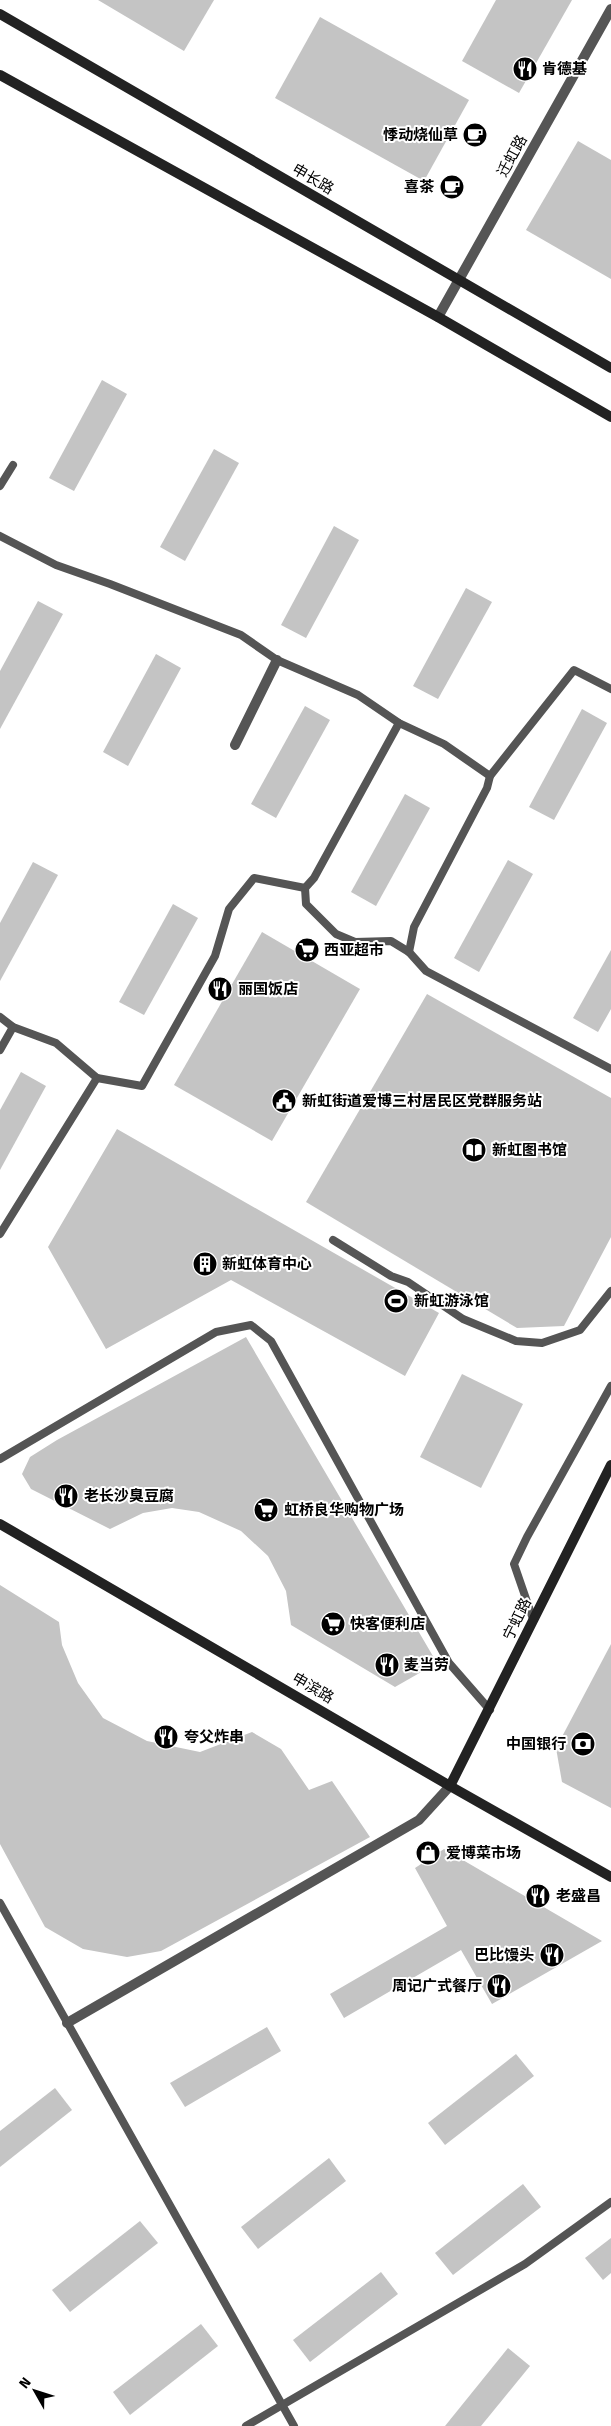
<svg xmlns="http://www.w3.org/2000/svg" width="611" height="2426" font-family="'Fira Sans','Noto Sans SC',sans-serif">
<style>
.building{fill:#c4c4c4}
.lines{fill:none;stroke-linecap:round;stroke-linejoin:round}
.lane{stroke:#555;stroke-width:8}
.street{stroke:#555;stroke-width:10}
.secondary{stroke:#222;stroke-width:10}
.labels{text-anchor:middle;stroke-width:4;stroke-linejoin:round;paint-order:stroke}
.poi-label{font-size:15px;font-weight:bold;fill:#000;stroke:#fff;text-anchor:start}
.street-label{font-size:15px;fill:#000;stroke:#fff}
</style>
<rect width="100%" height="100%" fill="#fff"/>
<g class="building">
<path d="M98 0H214L184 51Z"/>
<path d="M496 0H572L519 93 462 61Z"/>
<path d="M320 17 469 100 424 181 275 98Z"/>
<path d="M578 141 611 160V279L526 230Z"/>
<path d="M102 380 127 394 74 491 49 478Z"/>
<path d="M214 449 239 463 185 561 160 547Z"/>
<path d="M334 526 359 540 306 638 281 625Z"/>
<path d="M466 588 492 602 438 699 413 686Z"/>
<path d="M38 601 63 614 0 729V671Z"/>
<path d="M156 654 181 668 128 766 103 752Z"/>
<path d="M305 706 330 720 276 818 251 804Z"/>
<path d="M582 709 607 723 554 820 529 807Z"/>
<path d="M405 794 430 808 376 906 351 892Z"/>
<path d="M508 860 533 874 479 972 454 958Z"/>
<path d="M33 862 58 875 0 981V923Z"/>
<path d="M173 904 198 918 144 1015 119 1002Z"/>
<path d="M262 932 360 989 272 1141 174 1085Z"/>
<path d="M611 950V1009L598 1032 573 1018Z"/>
<path d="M427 994 611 1098V1237L564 1326 517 1328 306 1202Z"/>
<path d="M21 1072 46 1086 0 1170V1110Z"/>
<path d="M117 1129 439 1313 405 1376 231 1280 106 1349 48 1247Z"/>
<path d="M246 1337 437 1663 395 1687 291 1625 286 1591 268 1556 241 1531 199 1512 172 1508 143 1513 110 1529 31 1489 22 1474 30 1457 57 1440Z"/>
<path d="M462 1374 523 1404 481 1488 420 1457Z"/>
<path d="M0 1585 59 1622 62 1645 78 1683 103 1718 147 1741 200 1752 252 1732 281 1749 309 1790 332 1781 370 1837 161 1951 127 1957 83 1949 45 1927 0 1844Z"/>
<path d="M611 1644V1808L562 1782 556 1748Z"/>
<path d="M444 1849 602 1941 492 2004 461 1950 344 2018 330 1994 447 1926 415 1868Z"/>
<path d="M267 2027 281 2051 185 2107 170 2083Z"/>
<path d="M516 2054 534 2076 445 2145 428 2123Z"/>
<path d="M55 2088 72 2110 0 2167V2131Z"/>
<path d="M329 2158 346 2181 258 2249 241 2227Z"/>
<path d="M523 2184 541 2207 453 2275 435 2253Z"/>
<path d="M140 2221 158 2243 70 2312 52 2290Z"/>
<path d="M611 2238V2273L603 2280 585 2258Z"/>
<path d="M381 2272 398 2294 310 2362 293 2340Z"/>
<path d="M201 2324 218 2346 130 2415 113 2392Z"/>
<path d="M508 2348 530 2366 481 2426H445Z"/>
</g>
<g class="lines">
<g class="lane">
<path d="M0 486 13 465"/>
<path d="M0 536 56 565 110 584 241 635 277 660 358 695 399 723 444 744 490 776"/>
<path d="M399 723 314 878 305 888 306 904 336 934 355 942 391 941 409 952 426 971 611 1069"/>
<path d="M409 952 414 927 487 788 490 776 574 670 611 689"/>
<path d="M0 1017 13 1027 56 1043 97 1078 142 1086 215 956 229 909 254 878 305 888"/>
<path d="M0 1050 13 1027"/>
<path d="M0 1234 97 1078"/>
<path d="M333 1240 391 1276 408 1282 463 1319 516 1341 542 1343 580 1330 611 1291"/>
<path d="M0 1459 216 1332 251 1325 271 1341 449 1663 490 1710"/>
<path d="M533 1619 514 1564 527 1537 611 1386"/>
<path d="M0 1903 294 2426"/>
<path d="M246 2426 525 2264 611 2202"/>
</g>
<g class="street">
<path d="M438 317 611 9"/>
<path d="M235 745 277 660"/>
<path d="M67 2023 419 1820 450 1786"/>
</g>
<g class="secondary">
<path d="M0 14 611 368"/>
<path d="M0 75 438 317 611 417"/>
<path d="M0 1524 450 1786 611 1877"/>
<path d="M450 1786 611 1465"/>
</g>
</g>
<defs>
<symbol id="restaurant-disc" viewBox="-11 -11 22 22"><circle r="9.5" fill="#000" stroke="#fff"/><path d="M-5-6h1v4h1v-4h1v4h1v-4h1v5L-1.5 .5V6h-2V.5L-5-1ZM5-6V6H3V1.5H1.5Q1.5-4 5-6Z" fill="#fff"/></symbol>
<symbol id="cafe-disc" viewBox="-11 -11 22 22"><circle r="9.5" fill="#000" stroke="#fff"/><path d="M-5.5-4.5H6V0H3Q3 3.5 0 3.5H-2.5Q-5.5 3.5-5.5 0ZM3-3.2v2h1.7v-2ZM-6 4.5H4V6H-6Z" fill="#fff"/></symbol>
<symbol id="supermarket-disc" viewBox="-11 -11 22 22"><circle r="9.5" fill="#000" stroke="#fff"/><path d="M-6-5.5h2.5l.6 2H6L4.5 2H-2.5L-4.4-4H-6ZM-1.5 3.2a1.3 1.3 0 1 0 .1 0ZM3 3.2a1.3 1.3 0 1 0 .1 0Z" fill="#fff"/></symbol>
<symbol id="civic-disc" viewBox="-11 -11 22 22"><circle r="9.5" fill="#000" stroke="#fff"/><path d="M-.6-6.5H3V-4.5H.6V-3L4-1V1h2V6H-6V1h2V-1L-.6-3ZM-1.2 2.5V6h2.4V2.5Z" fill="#fff"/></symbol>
<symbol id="library-disc" viewBox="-11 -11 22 22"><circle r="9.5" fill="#000" stroke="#fff"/><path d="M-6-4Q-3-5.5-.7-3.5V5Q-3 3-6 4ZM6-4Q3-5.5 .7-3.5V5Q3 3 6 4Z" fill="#fff"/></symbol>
<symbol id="building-disc" viewBox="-11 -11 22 22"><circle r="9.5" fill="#000" stroke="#fff"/><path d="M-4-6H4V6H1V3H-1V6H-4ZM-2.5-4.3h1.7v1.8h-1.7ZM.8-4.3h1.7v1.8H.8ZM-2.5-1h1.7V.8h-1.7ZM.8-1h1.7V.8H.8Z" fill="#fff"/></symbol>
<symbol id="stadium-disc" viewBox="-11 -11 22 22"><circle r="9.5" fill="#000" stroke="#fff"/><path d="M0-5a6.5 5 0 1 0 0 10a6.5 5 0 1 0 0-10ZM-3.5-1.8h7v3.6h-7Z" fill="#fff"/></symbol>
<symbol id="bank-disc" viewBox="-11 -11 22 22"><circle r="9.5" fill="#000" stroke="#fff"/><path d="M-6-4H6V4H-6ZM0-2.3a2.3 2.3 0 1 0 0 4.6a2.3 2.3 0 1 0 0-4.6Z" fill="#fff"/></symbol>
<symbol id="shop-disc" viewBox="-11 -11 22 22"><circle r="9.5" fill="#000" stroke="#fff"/><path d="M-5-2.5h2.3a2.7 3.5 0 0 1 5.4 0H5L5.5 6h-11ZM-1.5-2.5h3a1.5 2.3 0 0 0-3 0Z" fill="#fff"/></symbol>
</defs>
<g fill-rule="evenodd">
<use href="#restaurant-disc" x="511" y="55" width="28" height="28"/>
<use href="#cafe-disc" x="461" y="121" width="28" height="28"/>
<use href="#cafe-disc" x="438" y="173" width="28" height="28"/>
<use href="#supermarket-disc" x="293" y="936" width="28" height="28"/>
<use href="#restaurant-disc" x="206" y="975" width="28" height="28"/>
<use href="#civic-disc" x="270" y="1087" width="28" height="28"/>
<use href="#library-disc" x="460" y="1136" width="28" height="28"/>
<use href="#building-disc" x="191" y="1250" width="28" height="28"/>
<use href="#stadium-disc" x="382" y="1287" width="28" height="28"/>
<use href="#restaurant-disc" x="52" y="1482" width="28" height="28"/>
<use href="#supermarket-disc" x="252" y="1496" width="28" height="28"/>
<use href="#supermarket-disc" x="319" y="1610" width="28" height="28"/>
<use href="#restaurant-disc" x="373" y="1651" width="28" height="28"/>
<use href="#restaurant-disc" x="152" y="1723" width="28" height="28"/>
<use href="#bank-disc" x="569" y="1730" width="28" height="28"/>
<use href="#shop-disc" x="414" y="1839" width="28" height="28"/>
<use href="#restaurant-disc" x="524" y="1882" width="28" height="28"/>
<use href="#restaurant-disc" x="538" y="1941" width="28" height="28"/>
<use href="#restaurant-disc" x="485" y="1972" width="28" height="28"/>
</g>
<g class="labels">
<g class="poi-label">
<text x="542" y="74">肯德基</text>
<text x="458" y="140" text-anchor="end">悸动烧仙草</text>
<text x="434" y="192" text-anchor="end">喜茶</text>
<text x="324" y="955">西亚超市</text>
<text x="238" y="994">丽国饭店</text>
<text x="302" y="1106">新虹街道爱博三村居民区党群服务站</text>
<text x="492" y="1155">新虹图书馆</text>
<text x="222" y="1269">新虹体育中心</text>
<text x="414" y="1306">新虹游泳馆</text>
<text x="84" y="1501">老长沙臭豆腐</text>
<text x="284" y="1515">虹桥良华购物广场</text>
<text x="350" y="1629">快客便利店</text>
<text x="404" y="1670">麦当劳</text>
<text x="184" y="1742">夸父炸串</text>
<text x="566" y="1749" text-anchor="end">中国银行</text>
<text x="446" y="1858">爱博菜市场</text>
<text x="556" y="1901">老盛昌</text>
<text x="534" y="1960" text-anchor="end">巴比馒头</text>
<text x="482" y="1991" text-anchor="end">周记广式餐厅</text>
</g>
<g class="street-label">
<text transform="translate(512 156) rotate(-61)" y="5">迁虹路</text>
<text transform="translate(313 179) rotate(30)" y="5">申长路</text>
<text transform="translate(517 1619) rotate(-64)" y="5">宁虹路</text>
<text transform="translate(313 1688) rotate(30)" y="5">申滨路</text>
</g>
</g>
<g transform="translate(35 2391) rotate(309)" stroke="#ffffff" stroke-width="4" paint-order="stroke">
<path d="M0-4L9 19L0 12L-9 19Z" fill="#000000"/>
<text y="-8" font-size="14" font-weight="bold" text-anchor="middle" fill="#000000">N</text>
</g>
</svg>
